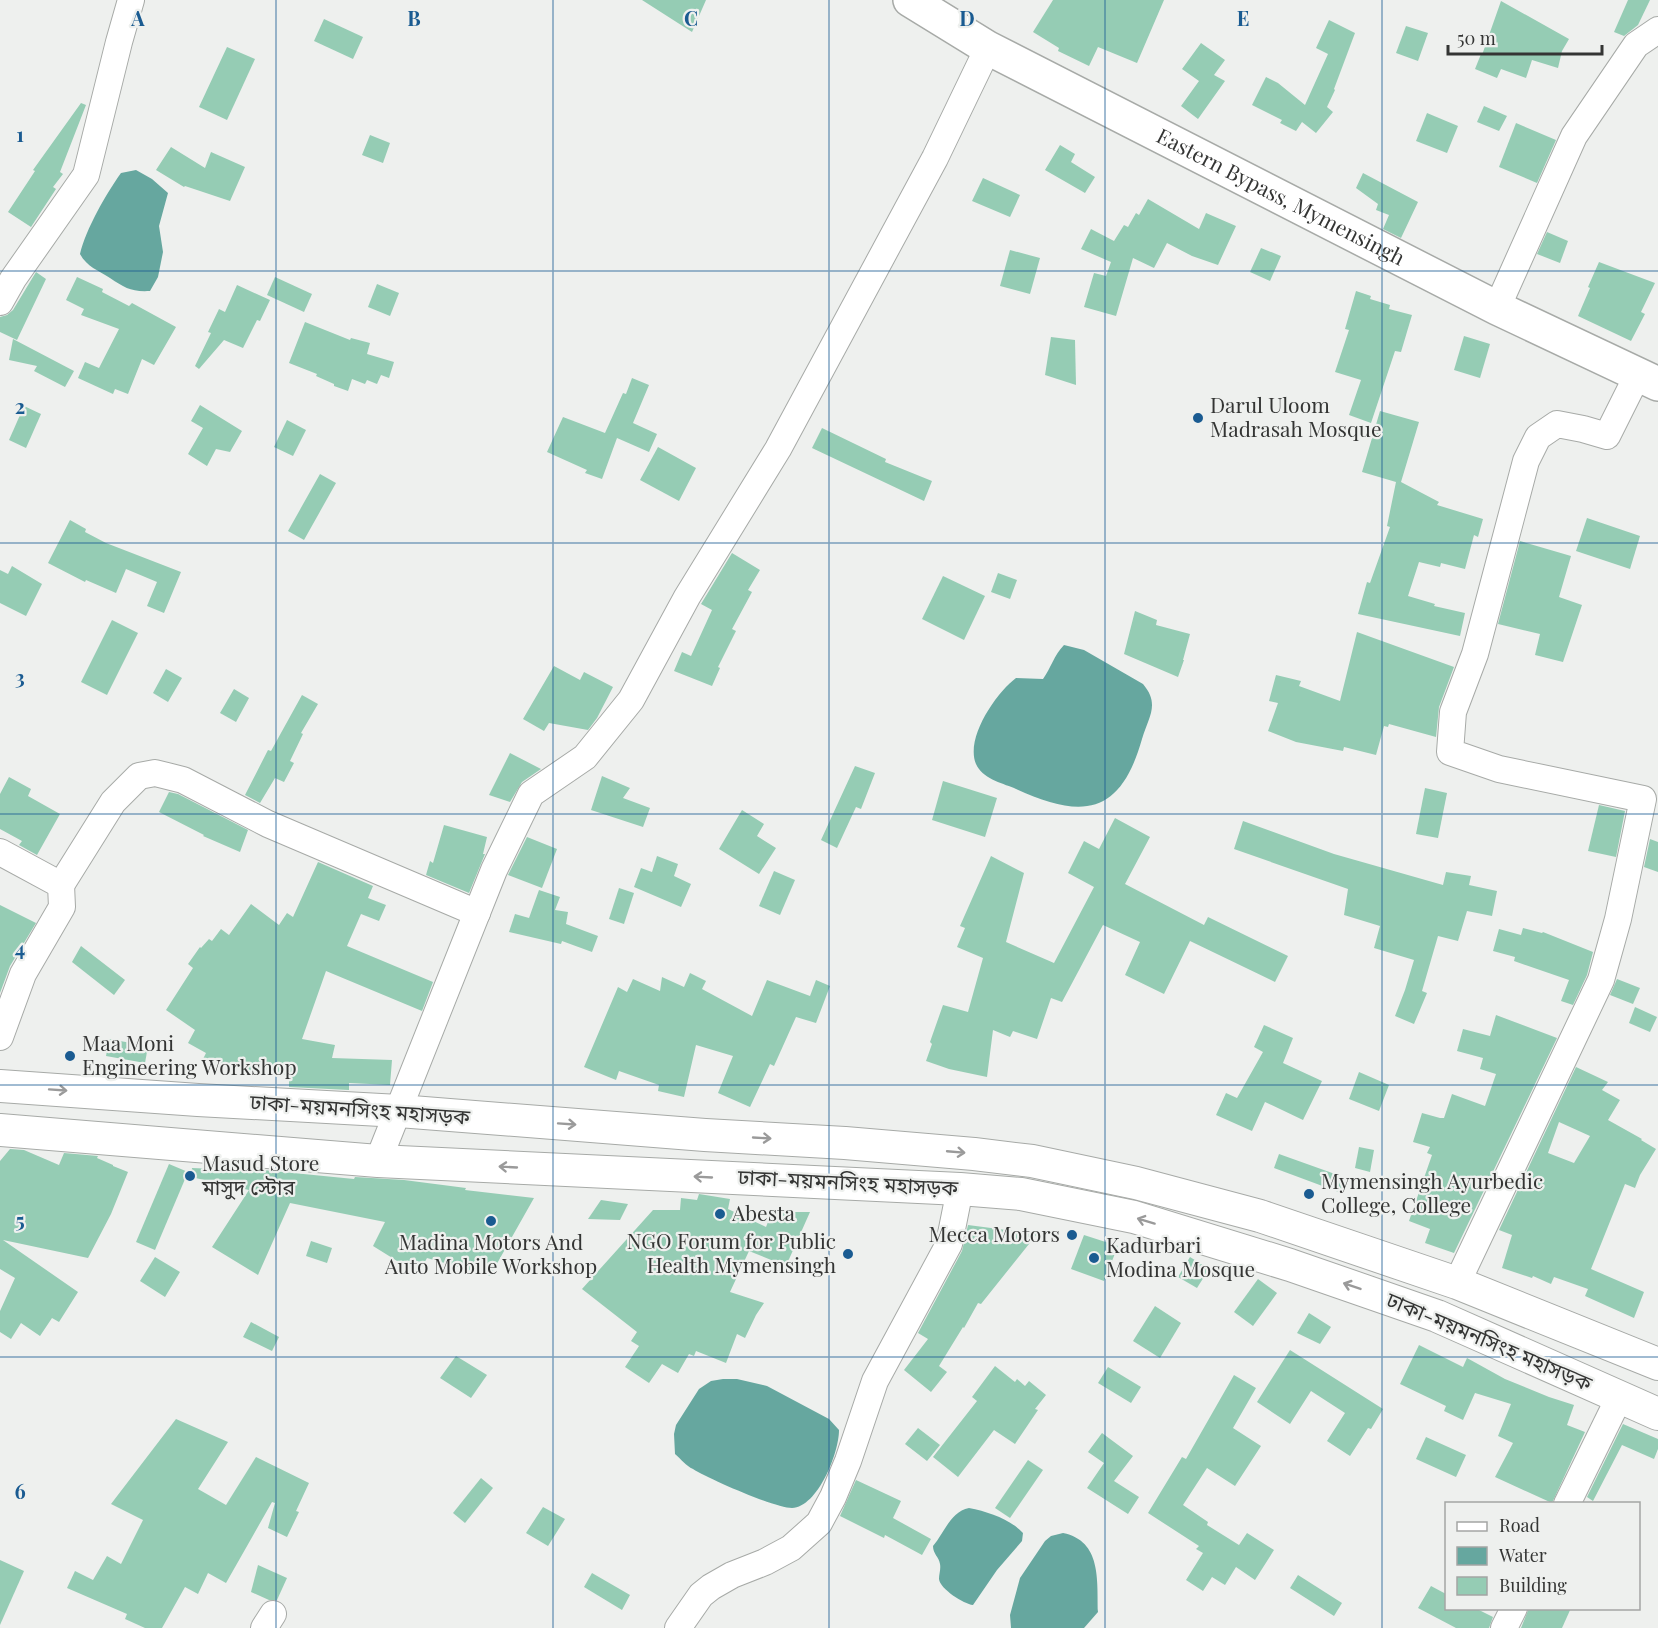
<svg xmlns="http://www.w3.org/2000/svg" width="1658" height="1628" font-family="'Playfair Display','Noto Sans Bengali',serif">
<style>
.water{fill:#66a79f}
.building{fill:#95ccb4;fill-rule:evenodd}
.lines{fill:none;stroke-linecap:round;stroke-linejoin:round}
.minor-casing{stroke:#a7aaa7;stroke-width:28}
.major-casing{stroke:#a7aaa7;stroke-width:34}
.highway-casing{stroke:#a7aaa7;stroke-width:36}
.minor{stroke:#fff;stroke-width:26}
.major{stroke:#fff;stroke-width:32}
.highway{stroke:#fff;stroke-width:33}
.oneway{stroke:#9a9a9a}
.grid{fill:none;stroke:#1a5b91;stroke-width:1.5;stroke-opacity:0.55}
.poi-dot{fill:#1a5b91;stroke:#eef0ee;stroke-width:2}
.labels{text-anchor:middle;stroke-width:4.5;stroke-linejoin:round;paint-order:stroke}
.street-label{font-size:21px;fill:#343534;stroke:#eef0ee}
.poi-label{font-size:21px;fill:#343534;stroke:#eef0ee;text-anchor:start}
.grid-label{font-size:20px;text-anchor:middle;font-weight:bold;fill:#1a5b91;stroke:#eef0ee;stroke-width:4.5;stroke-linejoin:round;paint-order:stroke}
</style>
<rect width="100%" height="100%" fill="#eef0ee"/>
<g class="water">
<path d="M136 170 152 179 168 193 159 226 163 252 158 277 150 291C131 292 125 288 110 278 98 270 87 267 80 254 86 229 106 194 121 173Z"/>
<path d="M1064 645 1084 650 1143 684C1160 704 1149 716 1142 739 1120 817 1081 819 1014 788 1001 783 982 778 976 764 965 738 996 693 1016 678L1043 679C1051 668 1054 655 1064 645Z"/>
<path d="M723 1379H737L767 1386 829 1419 839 1430C839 1453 818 1507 792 1508 775 1508 709 1479 693 1469 686 1466 681 1459 675 1454L674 1434 676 1425 699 1389 711 1381Z"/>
<path d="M969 1508C989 1512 1010 1519 1023 1533L1022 1541 997 1570 973 1605C964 1604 940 1589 939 1579 939 1574 941 1569 940 1564 939 1557 933 1554 933 1546 945 1532 950 1512 969 1508Z"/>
<path d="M1063 1533C1102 1541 1097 1581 1098 1612L1084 1628H1011L1010 1615 1020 1578 1045 1541 1051 1536Z"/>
</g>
<g class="building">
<path d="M642 0H706L692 32Z"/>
<path d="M1053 0H1164L1137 63 1098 47 1089 66 1058 51 1059 48 1033 32Z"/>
<path d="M1628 0H1650L1638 25 1624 36 1614 32Z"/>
<path d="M1501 1 1569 39 1562 51 1558 68 1532 60 1526 78 1501 69 1497 78 1475 69 1481 54 1482 55Z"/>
<path d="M324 19 363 37 353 59 314 41Z"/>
<path d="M1329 20 1355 33 1334 89 1335 90 1327 107 1333 112 1316 133 1302 122 1296 131 1280 123 1282 120 1252 105 1266 77 1278 83 1305 105 1328 54 1316 48Z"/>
<path d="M1406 26 1428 33 1418 61 1396 53Z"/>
<path d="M1201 43 1225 60 1214 75 1225 81 1198 119 1181 106 1199 81 1182 69Z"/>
<path d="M227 47 255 59 227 120 199 107Z"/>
<path d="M81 103 86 105 60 172 63 174 53 187 56 189 31 227 8 212 35 171 33 170Z"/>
<path d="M1484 106 1507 116 1499 131 1477 122Z"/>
<path d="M1427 113 1458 126 1447 153 1416 141Z"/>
<path d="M1516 123 1556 140 1537 183 1499 167Z"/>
<path d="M370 135 390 143 383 163 362 155Z"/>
<path d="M1060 145 1075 154 1071 162 1095 177 1085 193 1045 170Z"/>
<path d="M171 147 205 168 211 152 245 167 230 201 185 186 184 187 156 170Z"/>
<path d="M1363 173 1418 202 1401 238 1383 229 1389 215 1376 210 1378 204 1356 188Z"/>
<path d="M983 178 1020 195 1010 217 972 201Z"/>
<path d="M1148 199 1199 229 1206 213 1236 226 1218 265 1192 256 1167 243 1154 268 1133 258 1116 316 1084 307 1094 273 1106 276 1111 262 1081 249 1091 229 1114 241 1124 225 1128 227 1136 213 1139 215Z"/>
<path d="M1547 232 1568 241 1560 263 1537 254Z"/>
<path d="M1261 248 1281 256 1270 281 1250 272Z"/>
<path d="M1010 250 1040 258 1030 294 1000 286Z"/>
<path d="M1599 262 1655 283 1641 312 1645 314 1631 341 1578 316 1590 288 1588 287Z"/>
<path d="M36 272 46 279 17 340 0 332V317L7 315 13 310Z"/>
<path d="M77 277 103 289 102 292 129 306 132 303 176 327 154 365 142 359 128 394 115 389 113 394 78 378 85 362 99 368 119 329 81 315 84 309 66 300Z"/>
<path d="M275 277 312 294 304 312 267 295Z"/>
<path d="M377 284 399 293 390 316 368 307Z"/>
<path d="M237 285 270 300 260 321 257 320 243 348 224 340 199 369 195 366 211 333 208 332 219 309 225 312Z"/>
<path d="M1356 291 1371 296 1370 299 1390 305 1389 309 1412 315 1401 352 1395 351 1371 423 1349 415 1361 380 1335 372 1349 330 1345 329Z"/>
<path d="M305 322 350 340 351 338 370 343 367 354 394 362 389 378 381 375 377 384 367 380 365 384 352 379 348 391 334 386V384L316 376 317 374 289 363Z"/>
<path d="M1464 336 1490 344 1480 378 1454 370Z"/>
<path d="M1051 337 1075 340 1076 385 1045 375Z"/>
<path d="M13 339 74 371 65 387 34 371 37 366 9 360Z"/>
<path d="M632 378 649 385 633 423 657 434 649 452 617 438 602 479 585 473 587 470 547 452 563 417 605 433 623 393 626 394Z"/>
<path d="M200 405 242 431 230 452 216 449 207 466 188 454 203 428 191 421Z"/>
<path d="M24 406 41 414 26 448 9 440Z"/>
<path d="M1380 411 1419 422 1401 482 1439 502 1437 505 1483 519 1478 537 1474 535 1465 569 1441 563 1440 567 1419 562 1408 596 1435 604 1434 606 1465 613 1460 636 1358 614 1367 582 1370 583 1390 527 1387 526 1396 482 1362 472Z"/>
<path d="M287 420 306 430 293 456 274 447Z"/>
<path d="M822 428 886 459 885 462 932 481 924 501 812 448Z"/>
<path d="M658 447 696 468 679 501 640 480Z"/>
<path d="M320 474 336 483 304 540 288 531Z"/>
<path d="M1587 518 1640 536 1630 569 1576 551Z"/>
<path d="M70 520 86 529 85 532 106 543 181 572 164 613 147 606 157 582 126 569 116 593 86 580 85 582 48 563Z"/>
<path d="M1520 541 1571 556 1559 597 1582 605 1563 662 1535 655 1540 634 1498 624Z"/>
<path d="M732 553 760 570 748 590 752 592 732 629 736 631 718 667 720 668 712 686 674 671 682 652 691 656 712 610 701 604Z"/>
<path d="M12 566 42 584 26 616 0 603V570L8 574Z"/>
<path d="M998 573 1017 580 1010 599 991 592Z"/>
<path d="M943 576 985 596 964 640 922 619Z"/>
<path d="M1135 611 1157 620 1156 625 1190 634 1183 660H1184L1178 677 1124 654Z"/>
<path d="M112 620 138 633 107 695 81 682Z"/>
<path d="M1357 632 1454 667 1439 707 1436 737 1389 724 1388 727 1384 726 1376 755 1344 747 1343 751 1296 742 1268 731 1278 703 1269 701 1276 675 1301 681 1299 686 1340 701Z"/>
<path d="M554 666 580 680 584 672 613 687 597 718 588 730 549 723 544 731 523 719Z"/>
<path d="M166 669 182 678 168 702 153 693Z"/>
<path d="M234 689 249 698 236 722 220 713Z"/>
<path d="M302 695 318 704 301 733 303 734 290 761 294 763 284 782 275 778 260 803 245 795 268 750 271 751Z"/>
<path d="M510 753 541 769 522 782 510 802 489 795Z"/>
<path d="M855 766 875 773 861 809 856 807 837 848 821 840Z"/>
<path d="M602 776 630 788 623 798 650 808 643 827 591 810Z"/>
<path d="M9 777 31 789 28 796 60 814 37 855 19 845 22 841 0 829V794Z"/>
<path d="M943 781 997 798 985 837 932 820Z"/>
<path d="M1425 788 1447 793 1438 838 1416 834Z"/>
<path d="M169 792 178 794 248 830 240 852 203 836 204 835 159 812Z"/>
<path d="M1599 805 1625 811 1616 857 1588 851Z"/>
<path d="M742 810 764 824 757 836 776 848 759 874 719 849Z"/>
<path d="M1115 818 1150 837 1125 884 1204 925 1208 917 1288 956 1275 982 1190 941 1164 994 1125 975 1140 942 1103 925 1062 1002 1051 998 1037 1039 1013 1031 1010 1037 993 1030 987 1077 949 1069 926 1061 932 1044 930 1042 943 1005 968 1012 983 958 957 947 965 928 960 926 991 856 1024 873 1006 942 1054 963 1094 887 1068 873 1084 841 1099 849Z"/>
<path d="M1243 821 1334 854 1443 885 1446 872 1471 876 1469 885 1497 891 1492 916 1467 911 1458 941 1438 936 1422 991 1427 993 1414 1024 1395 1016 1405 990 1414 960 1374 948 1380 926 1344 915 1348 889 1234 849Z"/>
<path d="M444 825 487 837 483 854H485L469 893 426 875 430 861 433 863Z"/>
<path d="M527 837 557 849 542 888 508 875Z"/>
<path d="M1650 839 1658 842V872L1644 867Z"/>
<path d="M657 856 678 864 674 876 691 884 681 907 634 887 641 868 652 872Z"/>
<path d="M318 862 373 886 368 898 386 905 379 921 361 914 347 946 433 982 422 1011 326 971 302 1039 335 1045 332 1058 392 1060 390 1085 349 1083V1090L289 1087V1076L254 1067 253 1071 203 1059 206 1053 188 1043 195 1030 166 1010 193 968 188 964 200 947 201 948 209 939 212 941 221 929 229 935 251 904 279 925 287 913 293 917Z"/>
<path d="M774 871 795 880 780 915 759 906Z"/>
<path d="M619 888 634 893 624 924 609 919Z"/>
<path d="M539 890 560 897 555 910 568 912 566 924 598 936 592 952 562 941 561 944 509 932 515 914 529 918Z"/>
<path d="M0 905 36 923 10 966 0 993Z"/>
<path d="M1523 928 1542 933 1543 932 1593 952 1587 975 1573 1005 1561 1001 1569 980 1514 961 1515 957 1493 951 1499 929 1521 935Z"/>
<path d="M81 946 125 980 114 995 72 962Z"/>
<path d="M690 973 706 981 702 989 752 1016 767 980 810 996 816 980 830 986 816 1023 796 1017 774 1066 770 1064 750 1107 718 1093 733 1056 696 1045 684 1097 658 1091 659 1085 619 1071 616 1080 584 1067 618 987 627 992 633 979 660 991 662 977 684 987Z"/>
<path d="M1617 979 1640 988 1633 1004 1610 995Z"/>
<path d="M1635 1007 1657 1017 1650 1032 1629 1023Z"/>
<path d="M1496 1015 1557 1038 1454 1253 1425 1243 1430 1229 1409 1221 1432 1155 1427 1153 1430 1147 1413 1142 1422 1113 1440 1118H1444L1452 1094 1485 1106 1496 1074 1480 1069 1483 1058 1457 1051 1463 1029 1490 1036Z"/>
<path d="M1264 1025 1293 1038 1283 1063 1322 1081 1303 1120 1265 1102 1252 1131 1216 1115 1226 1093 1237 1098 1263 1052 1254 1047Z"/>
<path d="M109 1039 148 1046 145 1063 106 1056Z"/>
<path d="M1576 1067 1608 1082 1602 1090 1620 1100 1608 1120 1642 1139 1641 1140 1656 1149 1640 1175 1635 1188 1625 1184 1591 1269 1644 1292 1634 1318 1585 1296 1588 1289 1554 1277 1551 1284 1533 1276 1532 1278 1502 1268 1512 1235 1499 1230ZM1559 1122 1590 1136 1574 1163 1548 1153Z"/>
<path d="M1359 1072 1389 1085 1379 1111 1349 1099Z"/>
<path d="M1359 1147 1374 1150 1370 1172 1355 1168Z"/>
<path d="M10 1149 24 1150 59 1165 64 1153 98 1156 97 1158 113 1165V1166L128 1172 111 1214 88 1258 3 1240 78 1292 59 1322 52 1318 40 1336 21 1323 11 1339 0 1332V1311L15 1278 0 1269V1161Z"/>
<path d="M1279 1154 1349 1179 1344 1194 1274 1168Z"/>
<path d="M169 1164 188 1172 155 1250 136 1242Z"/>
<path d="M192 1168 262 1171 263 1170 354 1179 355 1177 404 1180 466 1188 465 1190 534 1198 490 1276 427 1258 418 1274 373 1246 385 1222 290 1203 258 1275 212 1247 249 1190 191 1177Z"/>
<path d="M699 1194 730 1199 728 1209 766 1227 772 1212H810L786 1266 749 1251 730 1292 764 1303 756 1315 745 1338 737 1334 726 1363 696 1351 694 1356 689 1354 678 1373 662 1364 649 1383 625 1367 639 1346 631 1341 637 1332 582 1289 653 1210H680L681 1198 697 1200Z"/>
<path d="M601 1200 628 1204 620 1220 588 1219Z"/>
<path d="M968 1225 1037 1234 981 1304 978 1303 964 1328 963 1327 939 1366 947 1372 931 1392 904 1370 928 1339 918 1333 962 1251Z"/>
<path d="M1084 1235 1118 1246 1104 1281 1071 1269Z"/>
<path d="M311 1241 332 1248 327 1263 306 1256Z"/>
<path d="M155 1257 180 1272 165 1297 140 1281Z"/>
<path d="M1190 1257 1209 1269 1197 1288 1178 1277Z"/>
<path d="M1258 1279 1277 1293 1253 1326 1234 1312Z"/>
<path d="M1155 1306 1181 1323 1160 1358 1133 1341Z"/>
<path d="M1309 1313 1331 1327 1320 1344 1297 1333Z"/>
<path d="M251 1322 279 1337 272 1351 243 1337Z"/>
<path d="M1419 1345 1463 1367 1467 1358 1505 1379 1549 1397 1574 1405 1567 1425 1585 1432 1552 1503 1495 1477 1513 1443 1498 1436 1511 1404 1475 1393 1463 1420 1444 1411 1446 1406 1400 1384Z"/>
<path d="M1290 1350 1383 1409 1371 1429 1368 1428 1350 1456 1327 1441 1345 1413 1311 1391 1290 1424 1257 1402Z"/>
<path d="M456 1356 487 1375 471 1398 440 1378Z"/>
<path d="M995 1366 1015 1382 1017 1379 1025 1386 1029 1381 1046 1395 1035 1409 1038 1410 1015 1444 994 1430 958 1477 933 1457 977 1401 972 1397Z"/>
<path d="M1108 1367 1141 1387 1131 1403 1098 1383Z"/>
<path d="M1234 1375 1256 1388 1233 1428 1261 1446 1235 1486 1207 1468 1183 1505 1208 1522 1207 1525 1239 1545 1247 1533 1274 1550 1255 1580 1236 1567 1225 1585 1212 1577 1203 1591 1186 1580 1203 1553 1196 1549 1199 1546 1148 1513 1182 1457 1186 1459Z"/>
<path d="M176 1419 228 1442 198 1489 226 1505 256 1457 309 1483 296 1511 299 1512 287 1537 268 1528 275 1503 272 1502 226 1583 208 1573 198 1594 185 1587 162 1628H145L125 1619 127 1614 67 1588 75 1571 93 1580 107 1556 121 1564 143 1520 111 1504Z"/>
<path d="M1623 1424 1658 1439V1449L1654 1459 1622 1445 1593 1501 1587 1497Z"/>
<path d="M918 1428 940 1445 927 1461 905 1444Z"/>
<path d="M1102 1433 1133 1456 1114 1481 1139 1497 1128 1514 1087 1488 1104 1463 1088 1452Z"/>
<path d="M1426 1437 1466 1455 1456 1477 1416 1459Z"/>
<path d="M1028 1460 1043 1470 1010 1518 995 1508Z"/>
<path d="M481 1478 493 1488 465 1523 453 1513Z"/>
<path d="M856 1480 901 1501 893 1518 931 1539 922 1555 885 1535 884 1538 840 1516Z"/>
<path d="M543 1507 565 1519 548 1546 526 1533Z"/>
<path d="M0 1560 24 1571 0 1625Z"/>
<path d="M258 1565 287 1578 277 1600H269L251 1592Z"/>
<path d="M592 1573 630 1595 622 1610 584 1587Z"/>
<path d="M1298 1575 1342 1603 1334 1616 1290 1588Z"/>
<path d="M1431 1586 1446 1594V1608H1475L1493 1617 1489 1628H1456L1418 1608Z"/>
<path d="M1529 1608H1571L1562 1628H1521Z"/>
</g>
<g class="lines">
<defs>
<g id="minor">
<path d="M0 302 13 279 86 175 119 42 131 0"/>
<path d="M1497 308 1574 136 1636 45 1658 30"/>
<path d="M0 852 61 885 62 907 23 974 0 1037"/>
<path d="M61 885 113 802 139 776 155 773 183 780 268 824 477 913"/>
<path d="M378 1161 494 870 531 794 585 757 631 700 687 597 778 449 935 158 988 48"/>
<path d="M1457 1283 1601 980 1618 919 1643 799 1499 769 1450 752 1453 712 1475 654 1526 461 1538 437 1557 424 1583 429 1607 436 1638 374"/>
<path d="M1567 1504 1619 1398"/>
<path d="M264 1628 273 1614"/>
<path d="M678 1628 701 1595 711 1587 732 1575 765 1562 791 1548 819 1523 833 1497 848 1461 875 1381 949 1244 960 1189"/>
<path d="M1504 1628 1514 1608"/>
</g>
<g id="major">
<path d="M0 1086 198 1100 399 1111 705 1135 845 1143 974 1154 1032 1161 1136 1183 1260 1216 1457 1283 1658 1364"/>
<path d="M0 1130 378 1161 960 1189 1021 1194 1134 1217 1290 1265 1437 1316 1658 1414"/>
</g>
<g id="highway">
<path id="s1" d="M910 0 988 48 1497 308 1658 384"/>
</g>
</defs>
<use href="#minor" class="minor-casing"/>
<use href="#major" class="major-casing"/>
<use href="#highway" class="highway-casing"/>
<use href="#minor" class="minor"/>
<use href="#major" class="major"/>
<use href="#highway" class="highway"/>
</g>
<defs><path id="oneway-shaft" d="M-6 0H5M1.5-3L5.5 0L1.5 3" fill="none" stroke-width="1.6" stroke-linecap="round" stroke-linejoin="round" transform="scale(1.5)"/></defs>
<g class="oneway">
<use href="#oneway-shaft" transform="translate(58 1090) rotate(4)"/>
<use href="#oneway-shaft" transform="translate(567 1124) rotate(4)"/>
<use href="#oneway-shaft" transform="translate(762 1138) rotate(3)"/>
<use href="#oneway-shaft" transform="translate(956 1152) rotate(5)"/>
<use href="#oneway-shaft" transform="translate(508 1167) rotate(-177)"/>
<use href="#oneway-shaft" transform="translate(703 1177) rotate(-177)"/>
<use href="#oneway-shaft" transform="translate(1146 1221) rotate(-163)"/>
<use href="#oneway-shaft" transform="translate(1352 1286) rotate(-161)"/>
</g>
<path class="grid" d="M276 0V1628M553 0V1628M829 0V1628M1105 0V1628M1382 0V1628M0 271H1658M0 543H1658M0 814H1658M0 1085H1658M0 1357H1658"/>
<g class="poi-dot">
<circle cx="1198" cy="418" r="6"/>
<circle cx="70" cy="1056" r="6"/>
<circle cx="190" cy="1176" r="6"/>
<circle cx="1309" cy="1194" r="6"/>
<circle cx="720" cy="1214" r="6"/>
<circle cx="491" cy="1221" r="6"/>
<circle cx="1072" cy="1235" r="6"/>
<circle cx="848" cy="1254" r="6"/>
<circle cx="1094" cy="1258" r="6"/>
</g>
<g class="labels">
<g class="street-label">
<text dy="7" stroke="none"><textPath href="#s1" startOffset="420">Eastern Bypass, Mymensingh</textPath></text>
<text transform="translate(360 1110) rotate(4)" y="7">ঢাকা-ময়মনসিংহ মহাসড়ক</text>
<text transform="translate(848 1183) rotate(3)" y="7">ঢাকা-ময়মনসিংহ মহাসড়ক</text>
<text transform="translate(1489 1342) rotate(23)" y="7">ঢাকা-ময়মনসিংহ মহাসড়ক</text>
</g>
<g class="poi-label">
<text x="1210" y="413">Darul Uloom<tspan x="1210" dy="24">Madrasah Mosque</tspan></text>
<text x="82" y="1051">Maa Moni<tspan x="82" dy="24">Engineering Workshop</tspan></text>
<text x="202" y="1171">Masud Store<tspan x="202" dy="24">মাসুদ স্টোর</tspan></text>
<text x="1321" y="1189">Mymensingh Ayurbedic<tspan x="1321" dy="24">College, College</tspan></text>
<text x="732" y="1221">Abesta</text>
<text x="1060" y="1242" text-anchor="end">Mecca Motors</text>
<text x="836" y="1249" text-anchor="end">NGO Forum for Public<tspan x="836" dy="24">Health Mymensingh</tspan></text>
<text x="491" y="1250" text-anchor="middle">Madina Motors And<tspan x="491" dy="24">Auto Mobile Workshop</tspan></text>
<text x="1106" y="1253">Kadurbari<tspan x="1106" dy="24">Modina Mosque</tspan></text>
</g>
</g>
<g class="grid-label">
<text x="138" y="26">A</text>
<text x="414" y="26">B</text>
<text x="691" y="26">C</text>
<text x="967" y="26">D</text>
<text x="1243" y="26">E</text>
<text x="20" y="142">1</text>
<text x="20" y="414">2</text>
<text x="20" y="685">3</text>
<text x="20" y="956">4</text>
<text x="20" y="1228">5</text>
<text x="20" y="1499">6</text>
</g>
<rect x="1445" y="1502" width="195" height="108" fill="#eef0ee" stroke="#a4a5a4" stroke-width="1.5"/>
<rect x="1457" y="1522" width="30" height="9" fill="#ffffff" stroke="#a4a5a4" stroke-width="1.5"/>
<text x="1499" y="1532" font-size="18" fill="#343534">Road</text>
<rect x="1457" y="1547" width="30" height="18" fill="#66a79f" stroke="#a4a5a4" stroke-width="1.5"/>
<text x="1499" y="1562" font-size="18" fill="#343534">Water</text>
<rect x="1457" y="1577" width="30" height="18" fill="#95ccb4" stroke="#a4a5a4" stroke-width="1.5"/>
<text x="1499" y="1592" font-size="18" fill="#343534">Building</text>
<path d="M1448 45v9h154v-9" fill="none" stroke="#343534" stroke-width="3"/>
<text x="1457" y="45" font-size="18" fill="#343534" stroke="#eef0ee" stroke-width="4.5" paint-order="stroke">50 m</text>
</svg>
